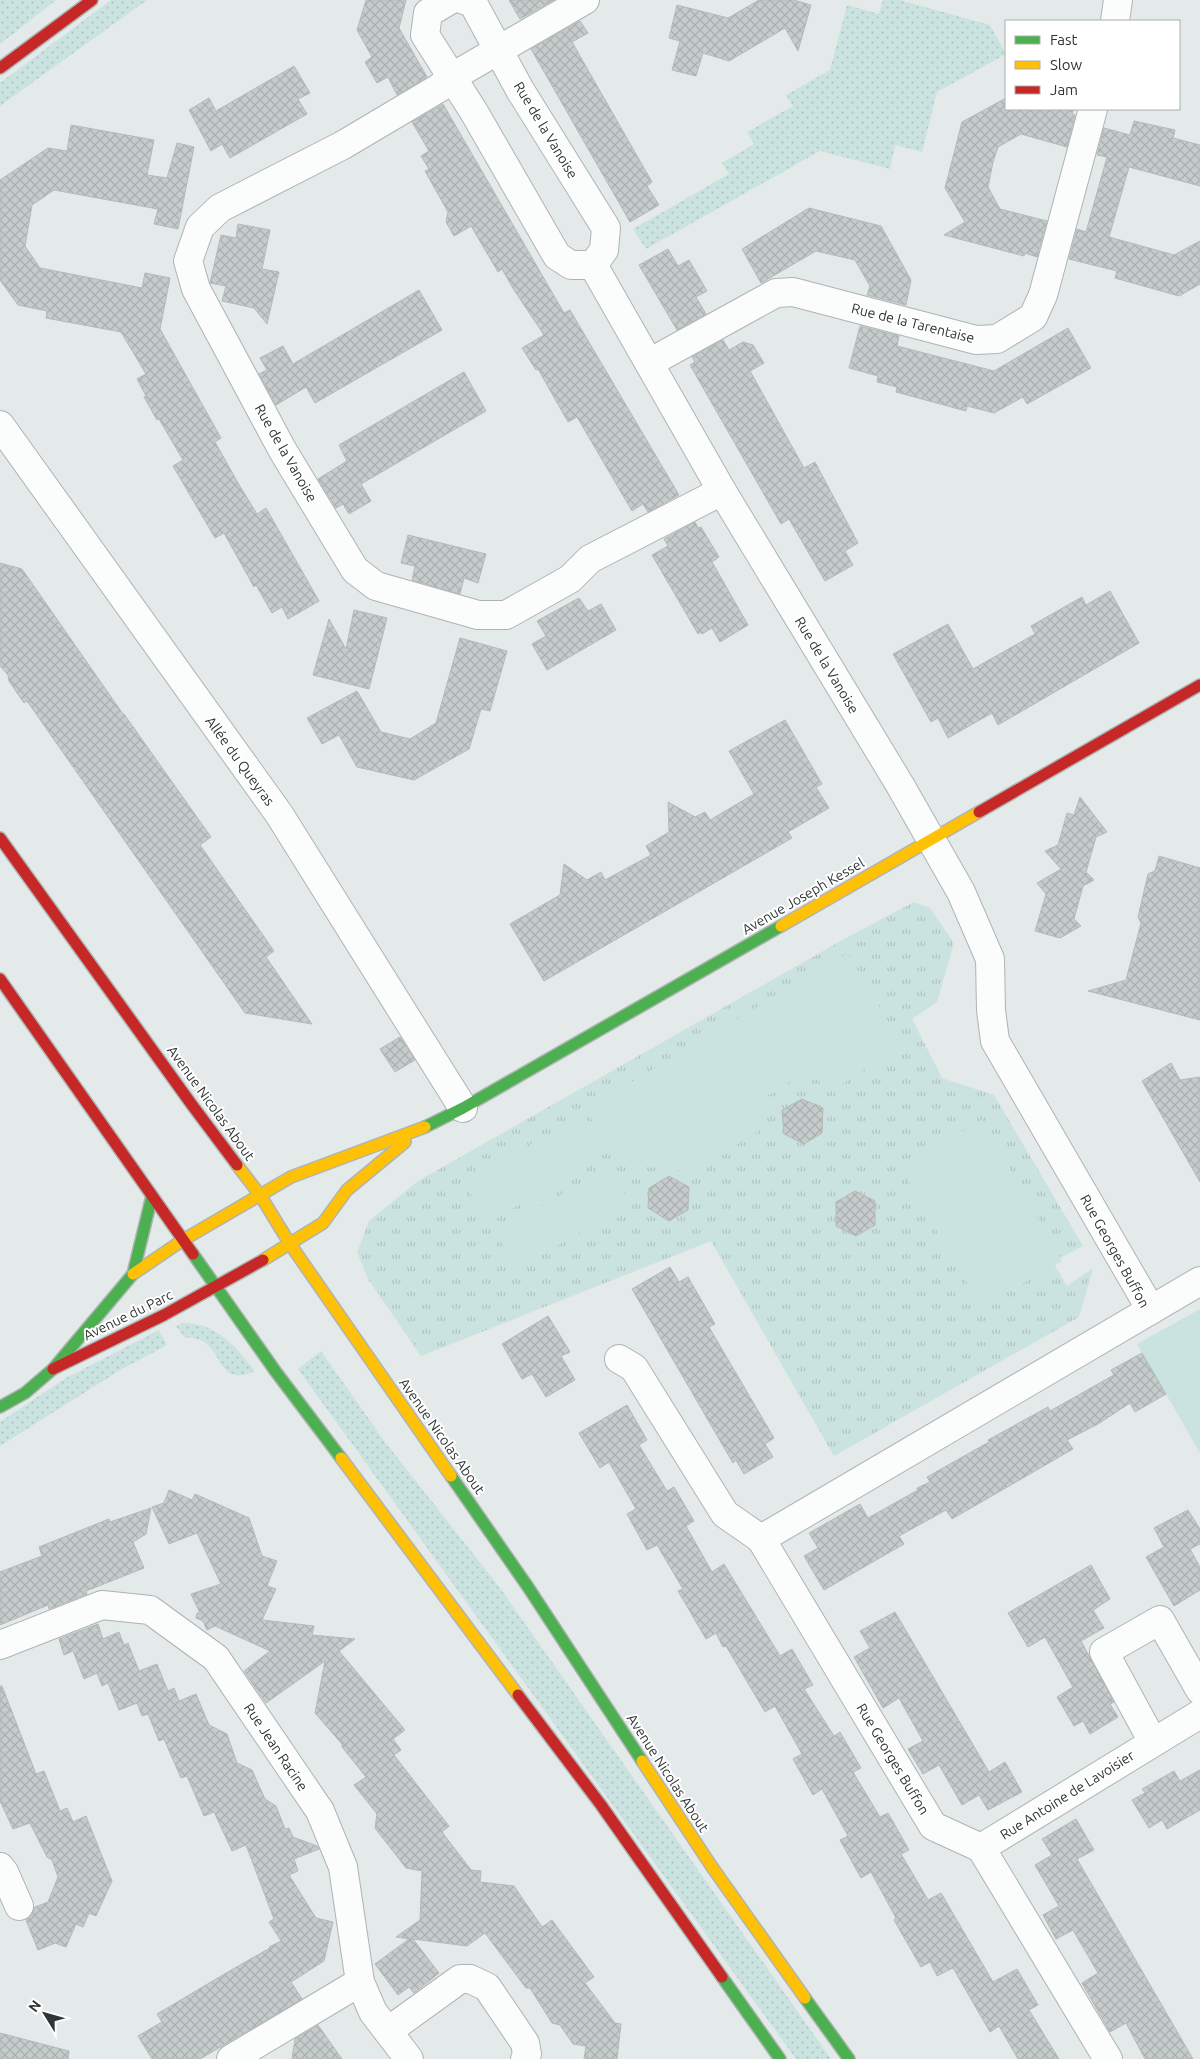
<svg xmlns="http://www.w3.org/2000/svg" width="1200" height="2059" font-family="Ubuntu,sans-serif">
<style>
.grass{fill:url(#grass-dots)}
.park{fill:url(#park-tufts)}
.garden{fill:#cbe3e0}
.building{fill:url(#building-cross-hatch);stroke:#b4bab9}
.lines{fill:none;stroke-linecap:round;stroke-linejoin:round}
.street-casing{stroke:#aeb4b3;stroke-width:30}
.fast-casing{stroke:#aeb4b3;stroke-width:14}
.slow-casing{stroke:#aeb4b3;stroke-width:14}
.jam-casing{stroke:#aeb4b3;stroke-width:14}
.street{stroke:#fbfcfc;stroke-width:28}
.fast{stroke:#4caf50;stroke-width:11}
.slow{stroke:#ffc107;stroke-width:11}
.jam{stroke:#c62828;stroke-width:11}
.labels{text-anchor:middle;stroke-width:4;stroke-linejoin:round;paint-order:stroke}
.street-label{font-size:14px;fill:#2f3434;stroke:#fff}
</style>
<defs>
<pattern id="grass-dots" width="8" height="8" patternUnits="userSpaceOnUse" patternTransform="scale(1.25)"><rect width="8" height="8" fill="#cbe3e0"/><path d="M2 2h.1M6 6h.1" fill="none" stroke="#afc3c1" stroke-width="1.8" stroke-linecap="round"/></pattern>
<pattern id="park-tufts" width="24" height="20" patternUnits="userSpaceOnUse" patternTransform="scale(1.25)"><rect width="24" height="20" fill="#cbe3e0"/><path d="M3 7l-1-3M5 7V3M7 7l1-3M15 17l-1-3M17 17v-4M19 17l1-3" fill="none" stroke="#afc3c1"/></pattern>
<pattern id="building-cross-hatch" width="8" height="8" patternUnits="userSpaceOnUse" patternTransform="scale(1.25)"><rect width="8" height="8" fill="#c6cccb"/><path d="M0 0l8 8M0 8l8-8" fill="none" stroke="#aab0af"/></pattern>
</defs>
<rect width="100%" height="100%" fill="#e3eae9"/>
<g class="grass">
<path d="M0 0H56L0 44Z"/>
<path d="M111 0H147L0 106V83Z"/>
<path d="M883 0H900L990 25 1006 54 937 92 922 152 895 145 890 169 820 151 646 249 633 229 729 174 722 163 754 144 747 132 793 106 786 95 830 70 847 5 879 14Z"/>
<path d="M183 1323C217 1323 235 1346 255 1371 220 1387 224 1355 203 1341 197 1338 190 1338 184 1337L176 1326Z"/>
<path d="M159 1330 167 1345 122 1369 0 1446V1422L66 1378Z"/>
<path d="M321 1351 385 1442 500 1588 831 2059H796L298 1369Z"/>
</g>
<path class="park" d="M914 902 930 908 954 943 937 1002 912 1019 942 1078 994 1095 1083 1246 1053 1262 1067 1286 1093 1268 1079 1317 834 1456 711 1241 421 1356 368 1279 357 1252 369 1221 418 1181 846 938Z"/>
<g class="garden">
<path d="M848 953 902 1045 834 1089 804 1073 767 1096V1126L687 1175 663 1162 650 1168 643 1162 611 1156 586 1109Z"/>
<path d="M582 1114 606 1153 488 1223 465 1184Z"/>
<path d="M982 1120 1062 1261 981 1307 900 1167Z"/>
<path d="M609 1167 630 1203 517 1269 496 1233Z"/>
<path d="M1200 1309V1453L1137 1344Z"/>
</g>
<g class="building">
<path d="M366 0H406L399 28 427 77 397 95 388 77 377 83 365 62 372 57 357 30Z"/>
<path d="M509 0H554L520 19Z"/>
<path d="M759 0H794L811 5 798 51 785 28 729 61 703 53 696 76 672 70 680 41 669 38 677 5 728 18Z"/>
<path d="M580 21 588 33 572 42 652 182 647 186 659 205 630 222 531 49Z"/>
<path d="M294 66 310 93 298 99 307 114 230 158 222 144 211 151 189 110 209 98 216 111Z"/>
<path d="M1006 98V109H1074L1072 114 1075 115 1067 147 1021 134 998 147 993 162 988 187 1000 209 1047 221 1037 257 1025 253 1024 256 944 235 965 222 945 188 962 122Z"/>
<path d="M443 104 564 313 570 310 679 495 648 512 643 504 632 511 577 417 568 422 538 369 536 370 522 348 544 335 514 290 502 269 498 272 471 226 454 236 446 222 448 212 425 171 429 169 421 156 429 151 412 122Z"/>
<path d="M1134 121 1175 130 1173 138 1200 145V186L1129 167 1109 237 1174 255 1200 241V284L1179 296 1115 278 1117 271 1069 259 1077 229 1086 232 1107 157 1097 155 1104 128 1130 135Z"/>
<path d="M71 125 154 140 147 175 167 178 177 143 194 147 178 229 154 224 158 209 54 190 32 205 25 246 40 268 142 288 145 273 170 278 160 329 221 438 215 442 238 483 257 514 266 508 319 601 288 619 282 607 272 613 256 585 254 587 224 533 215 538 173 466 183 460 159 419 157 420 144 397 146 396 137 379 146 374 121 332 46 318 47 311 18 305 0 280V180L48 148 67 151Z"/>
<path d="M809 208 881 226 911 280 906 305 867 295 870 286 855 260 816 251 761 283 742 249Z"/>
<path d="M238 224 270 230 262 269 279 272 267 324 254 308 222 301 226 286 210 283 221 235 236 238Z"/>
<path d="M668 249 678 266 689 260 707 291 696 297 706 314 677 330 639 265Z"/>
<path d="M419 290 442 330 315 403 306 387 276 405 259 374 267 370 260 358 283 346 293 364Z"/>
<path d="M860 326 899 336 897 346 994 371 1068 328 1091 368 1027 404 1023 397 994 413 967 406 966 411 896 392 897 387 877 382 878 376 849 368Z"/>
<path d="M723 340 729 350 743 342 753 345 764 363 750 371 804 468 815 462 858 543 845 551 853 565 825 581 789 519 781 524 690 365 695 362 692 357Z"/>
<path d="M464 372 486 411 361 484 371 501 349 514 343 504 336 508 318 479 347 461 339 445Z"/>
<path d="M695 522 698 528 701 527 719 557 712 562 748 625 720 642 712 628 702 634 701 632 698 634 652 555 668 546 664 539Z"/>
<path d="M408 535 486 554 478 583 464 578 460 594 412 580 415 566 401 563Z"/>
<path d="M0 563 22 569 123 714H124L211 837 200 845 274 951 266 957 312 1024 245 1013 27 701 24 703 9 681 8 675 0 666Z"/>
<path d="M1110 591 1139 643 998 725 992 713 948 738 938 718 931 722 893 654 948 624 973 669 1035 634 1031 626 1082 597 1086 605Z"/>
<path d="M579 598 588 611 601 604 616 630 547 670 532 644 546 636 537 621Z"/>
<path d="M354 610 387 618 369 689 313 675 329 619 346 649Z"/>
<path d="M460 638 507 651 490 711 481 709 469 749 414 780 357 767 339 735 322 744 307 718 357 691 381 732 410 739 436 723Z"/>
<path d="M785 720 822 784 816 787 829 808 788 832 792 838 544 981 510 924 560 895 564 864 587 880 601 872 605 880 651 855 646 846 669 832 668 802 695 817 705 812 710 820 754 794 729 751Z"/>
<path d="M1080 797 1107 832 1096 837 1086 872 1094 880 1083 886 1074 919 1081 926 1060 938 1035 931 1046 894 1037 883 1061 869 1045 851 1058 845 1067 813 1074 815Z"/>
<path d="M1159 856 1200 868V1020L1088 991 1126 980 1141 923 1138 917 1148 874 1155 871Z"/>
<path d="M400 1037 415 1060 395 1072 380 1049Z"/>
<path d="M1171 1063 1180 1080 1200 1077V1182L1142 1081Z"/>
<path d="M802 1099 823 1108 822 1133 804 1144 784 1134 782 1110Z"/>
<path d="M669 1176 689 1187 688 1210 669 1221 648 1208 649 1188Z"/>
<path d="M855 1191 875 1201V1225L856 1236 836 1226V1202Z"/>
<path d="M670 1267 679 1282 688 1277 715 1324 709 1327 774 1438 765 1444 773 1457 744 1474 736 1460 733 1463 632 1289Z"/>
<path d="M548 1316 570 1352 561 1356 575 1380 546 1397 532 1374 522 1379 502 1344Z"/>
<path d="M1142 1353 1166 1394 1135 1412 1130 1403 1098 1424 1067 1440 1073 1449 952 1519 946 1510 899 1536 904 1544 824 1590 804 1556 818 1548 809 1533 860 1504 868 1518 918 1490 917 1488 930 1482 927 1477 989 1442 988 1440 1048 1407 1050 1411 1114 1375 1111 1370Z"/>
<path d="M627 1405 647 1440 639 1445 667 1491 674 1487 694 1521 686 1526 712 1572 724 1564 780 1656 792 1649 813 1685 804 1689 834 1736 840 1732 861 1768 853 1772 880 1817 888 1813 909 1850 901 1854 928 1900 941 1893 993 1982 1017 1969 1038 2005 1029 2010 1059 2059H1018L999 2026 990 2032 953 1968 937 1976 930 1962 921 1967 894 1920 896 1918 871 1872 861 1878 840 1840 848 1836 822 1789 813 1795 793 1759 802 1754 775 1706 765 1712 726 1646 723 1647 716 1633 706 1639 678 1591 683 1589 657 1545 647 1550 627 1514 636 1509 609 1462 600 1468 579 1433Z"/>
<path d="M169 1490 192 1500 195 1494 249 1518 262 1556 277 1561 267 1586 276 1589 262 1620 314 1626 312 1635 355 1639 339 1651 405 1730 393 1739 401 1750 394 1755 449 1826 442 1832 471 1870 481 1871 480 1882 514 1886 542 1927 552 1920 594 1977 585 1983 615 2023 621 2024 617 2059H584L586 2046 573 2044 560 2025 552 2023 530 1988H526L485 1933 467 1946 413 1939 439 1973 414 1993 409 1987 398 1995 375 1964 409 1939 396 1937 420 1920 422 1871 406 1868 375 1828 377 1814 354 1785 366 1777 342 1747V1744L315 1713 325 1661 266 1703 244 1671 270 1651 215 1626 207 1630 203 1621 196 1618 197 1613H200L191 1594 221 1584 197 1533 169 1544 152 1507 164 1503Z"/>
<path d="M151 1508 146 1534 133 1542 144 1568 86 1591 87 1594 49 1609 48 1605 0 1625V1572L42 1556 39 1547 109 1519 110 1522Z"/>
<path d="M1188 1510 1200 1529V1544L1190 1549 1200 1567V1590L1174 1606 1146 1557 1164 1547 1154 1528Z"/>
<path d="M1091 1565 1110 1599 1093 1610 1104 1628 1081 1641 1114 1702 1110 1704 1118 1717 1090 1734 1083 1721 1074 1726 1057 1697 1073 1687 1045 1637 1028 1647 1008 1613Z"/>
<path d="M895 1612 989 1772 1005 1762 1022 1792 988 1810 979 1795 962 1805 939 1765 923 1774 908 1749 923 1741 899 1698 883 1708 854 1657 870 1648 860 1631Z"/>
<path d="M98 1624 103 1639 119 1632 124 1645 128 1643 139 1671 157 1664 168 1691 174 1688 179 1701 196 1694 209 1725 227 1734 237 1763 252 1770 265 1799 276 1806 285 1829 289 1828 293 1837 317 1846 319 1849 294 1859 298 1871 289 1875 316 1918 333 1922 324 1961 291 1982 302 1999 200 2059H152L138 2036 162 2022 157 2014 233 1969 270 1948 269 1947 281 1941 269 1922 274 1919 246 1845 232 1851 214 1812 204 1816 187 1776 181 1778 164 1739 159 1741 148 1714 142 1716 137 1703 119 1710 108 1683 102 1686 97 1673 84 1679 73 1651 64 1655 59 1639Z"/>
<path d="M0 1686H2L36 1774 44 1771 60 1811 67 1808 73 1822 86 1816 112 1881 96 1916 89 1913 83 1927 76 1924 66 1947 55 1943 38 1950 26 1920 32 1915 35 1907 48 1902 58 1877 52 1860 47 1857 30 1823 13 1829 0 1801Z"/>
<path d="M1200 1770V1810L1167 1829 1162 1820 1149 1828 1132 1800 1145 1793 1142 1789 1174 1771 1180 1781Z"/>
<path d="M1076 1819 1094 1850 1077 1859 1193 2059H1145L1126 2023 1110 2032 1082 1983 1098 1973 1073 1930 1056 1939 1043 1915 1059 1906 1035 1865 1052 1855 1042 1839Z"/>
<path d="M318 2025 342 2059H292L295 2039Z"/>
<path d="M0 2033 69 2051 68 2059H0Z"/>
</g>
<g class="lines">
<defs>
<g id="street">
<path d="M450 0 428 13 425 35 474 112 557 256 571 265H593"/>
<path d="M464 0 473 3 520 90 606 228 604 250 593 265"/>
<path d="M585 0 452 77 439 88 343 145 220 208 200 227 188 261 196 289 283 451 355 570 376 586 478 615H506L570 579 590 559 722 491"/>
<path d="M1115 21 1118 0"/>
<path d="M593 265 722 491 900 785 961 892 990 959 991 1010 995 1041 1151 1310"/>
<path d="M649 363 776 293 793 292 976 340 997 339 1033 317 1043 295 1093 109"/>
<path d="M0 425 279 814 463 1108"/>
<path d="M619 1359 634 1368 725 1514 761 1539"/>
<path d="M0 1645 102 1605 150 1610 216 1658 320 1811 343 1867 360 1982 373 2012 409 2059"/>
<path d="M1153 1742 1104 1652 1160 1620 1200 1690"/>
<path d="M981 1848 1200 1714"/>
<path d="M0 1867 4 1872 19 1906"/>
<path d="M388 2031 460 1979H470L487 1987 525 2043 527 2054 525 2059"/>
<path d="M231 2059 360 1982"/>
<path d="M1108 2059 981 1848 933 1826 761 1539 1200 1281"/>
</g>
<g id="fast">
<path d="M425 1127 463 1108 781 926"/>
<path d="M193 1254 276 1372 341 1458"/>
<path d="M0 1407 25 1393 53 1369 133 1274 152 1196"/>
<path d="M451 1476 528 1587 642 1761"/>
<path d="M722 1977 780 2059"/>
<path d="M805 1998 849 2059"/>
</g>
<g id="slow">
<path d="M781 926 979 812"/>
<path d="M237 1165 260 1195 290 1244 451 1476"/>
<path d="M263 1260 323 1223 347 1190 405 1142"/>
<path d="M133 1274 183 1240 291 1177 425 1127"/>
<path d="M341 1458 518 1695"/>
<path d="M642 1761 712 1867 805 1998"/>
</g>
<g id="jam">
<path d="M0 68 92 0"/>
<path d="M979 812 1200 685"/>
<path d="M0 838 192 1105 237 1165"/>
<path d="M0 979 193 1254"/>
<path d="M53 1369 164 1315 263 1260"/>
<path d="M518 1695 601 1805 722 1977"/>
</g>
</defs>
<use href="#street" class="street-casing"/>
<use href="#fast" class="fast-casing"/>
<use href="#slow" class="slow-casing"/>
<use href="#jam" class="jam-casing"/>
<use href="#street" class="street"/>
<use href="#fast" class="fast"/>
<use href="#slow" class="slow"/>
<use href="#jam" class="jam"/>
</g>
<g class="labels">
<g class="street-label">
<text transform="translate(546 130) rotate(59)" y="5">Rue de la Vanoise</text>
<text transform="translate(913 323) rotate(14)" y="5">Rue de la Tarentaise</text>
<text transform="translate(286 453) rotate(60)" y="5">Rue de la Vanoise</text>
<text transform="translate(827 665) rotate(59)" y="5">Rue de la Vanoise</text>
<text transform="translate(240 761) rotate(54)" y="5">Allée du Queyras</text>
<text transform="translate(803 896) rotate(-30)" y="5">Avenue Joseph Kessel</text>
<text transform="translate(211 1103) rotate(54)" y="5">Avenue Nicolas About</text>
<text transform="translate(1115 1251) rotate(61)" y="5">Rue Georges Buffon</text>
<text transform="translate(128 1315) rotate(-26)" y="5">Avenue du Parc</text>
<text transform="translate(442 1436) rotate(55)" y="5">Avenue Nicolas About</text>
<text transform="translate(276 1747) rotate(56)" y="5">Rue Jean Racine</text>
<text transform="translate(893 1759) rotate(59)" y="5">Rue Georges Buffon</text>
<text transform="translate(668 1773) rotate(57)" y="5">Avenue Nicolas About</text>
<text transform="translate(1067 1795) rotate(-32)" y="5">Rue Antoine de Lavoisier</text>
</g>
</g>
<rect x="1005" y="20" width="175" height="90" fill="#ffffff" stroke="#acaeae"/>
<rect x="1015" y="36" width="25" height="8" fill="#4caf50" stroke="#acaeae"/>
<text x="1050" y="45" font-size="15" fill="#2f3434">Fast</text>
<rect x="1015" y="61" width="25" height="8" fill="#ffc107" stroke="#acaeae"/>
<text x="1050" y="70" font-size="15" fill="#2f3434">Slow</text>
<rect x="1015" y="86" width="25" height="8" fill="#c62828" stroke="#acaeae"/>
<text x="1050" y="95" font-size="15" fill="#2f3434">Jam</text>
<g transform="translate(45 2014) rotate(307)" stroke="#ffffff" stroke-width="4" paint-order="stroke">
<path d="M0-4L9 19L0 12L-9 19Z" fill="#2f3434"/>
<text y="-8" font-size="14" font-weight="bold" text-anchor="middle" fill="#2f3434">N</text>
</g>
</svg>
